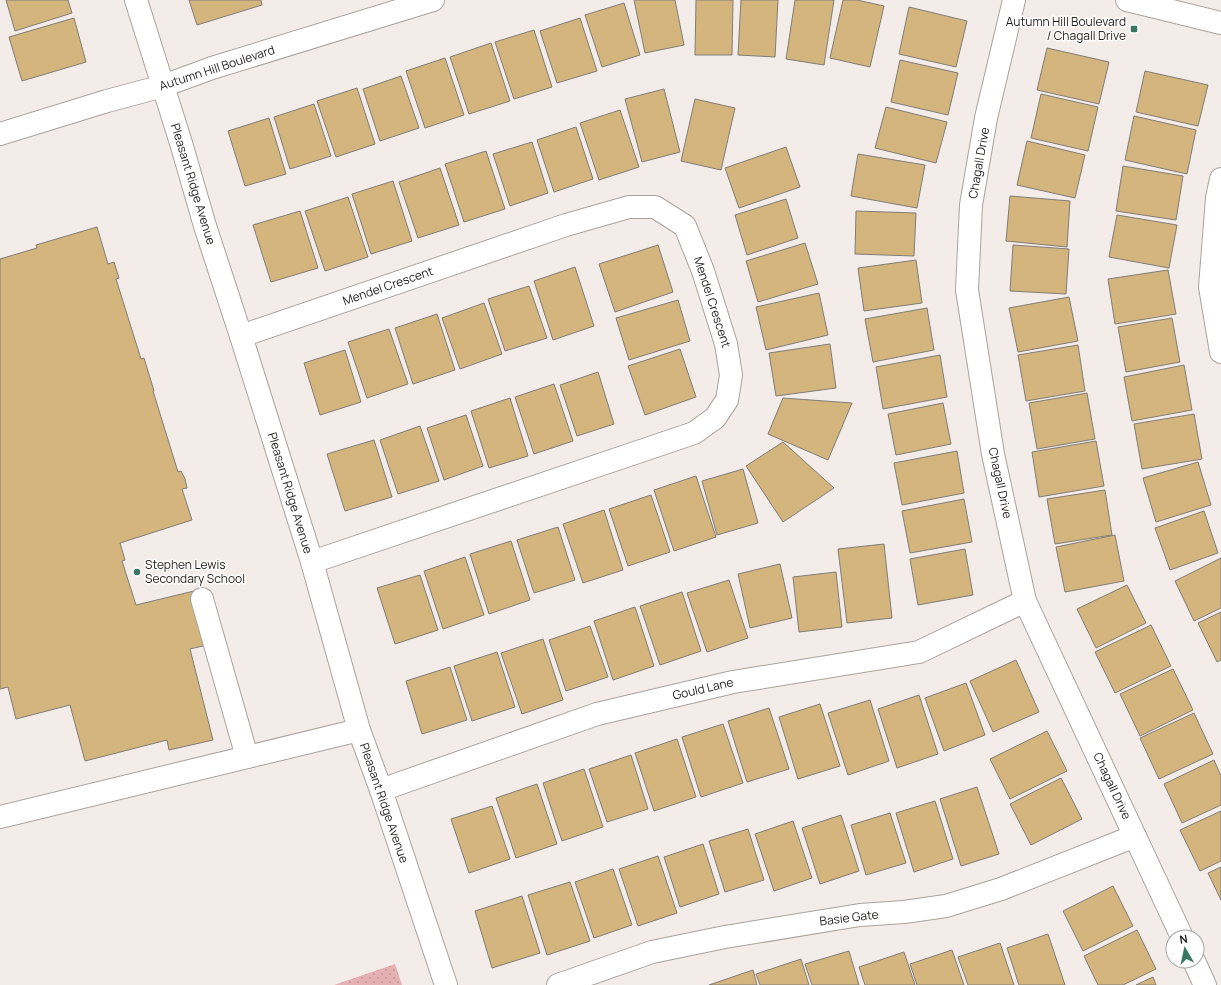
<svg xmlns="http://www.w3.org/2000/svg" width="1221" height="985" font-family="Manrope,sans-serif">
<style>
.green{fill:url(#green-dots)}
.building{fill:#d3b57d;stroke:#817d78}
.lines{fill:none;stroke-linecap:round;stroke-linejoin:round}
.minor-casing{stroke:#a9a39f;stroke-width:24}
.minor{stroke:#fff;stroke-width:22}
.poi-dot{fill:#397763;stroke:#fff;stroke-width:1.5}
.labels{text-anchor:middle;stroke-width:3;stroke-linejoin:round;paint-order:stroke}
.poi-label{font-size:12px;fill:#201e1d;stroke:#fff;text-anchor:end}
.street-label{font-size:12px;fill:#201e1d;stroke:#fff}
</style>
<defs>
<pattern id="green-dots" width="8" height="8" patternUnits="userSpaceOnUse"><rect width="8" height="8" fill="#e6b1b3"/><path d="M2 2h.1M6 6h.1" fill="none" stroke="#c5989a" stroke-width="1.8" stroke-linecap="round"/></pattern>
</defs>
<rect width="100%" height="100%" fill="#f3ece8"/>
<path class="green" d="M395 964 402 985H334Z"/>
<g class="building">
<path d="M6 0H68L72 13 15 31Z"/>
<path d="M189 0H261L262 5 197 25Z"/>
<path d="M634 0H675L684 45 645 53Z"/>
<path d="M696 0H733L732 55H695Z"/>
<path d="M741 0H778L775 57 738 55Z"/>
<path d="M795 0H834L824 65 786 59Z"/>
<path d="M843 0H857L884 6 870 67 830 58Z"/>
<path d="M624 3 640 55 602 67 585 15Z"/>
<path d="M909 7 967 21 956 67 899 54Z"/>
<path d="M74 18 86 62 22 81 9 37Z"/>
<path d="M580 18 597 71 557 83 540 31Z"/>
<path d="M534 30 552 87 514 99 495 42Z"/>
<path d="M491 43 510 101 469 114 450 57Z"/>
<path d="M1047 48 1109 62 1099 104 1037 90Z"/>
<path d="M445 58 464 115 425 128 406 71Z"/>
<path d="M900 60 958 73 948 115 891 102Z"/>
<path d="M1145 71 1208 85 1198 126 1136 112Z"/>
<path d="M401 76 419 128 380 141 363 89Z"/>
<path d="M357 88 375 144 336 157 317 101Z"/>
<path d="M664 89 680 152 642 162 625 99Z"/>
<path d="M1041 94 1098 107 1088 151 1031 138Z"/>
<path d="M695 99 735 108 721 170 681 161Z"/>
<path d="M314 104 331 156 290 169 274 117Z"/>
<path d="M886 107 947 122 936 163 875 148Z"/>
<path d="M620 110 639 167 599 180 580 123Z"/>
<path d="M1134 116 1196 130 1187 174 1125 160Z"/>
<path d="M269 118 286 174 245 186 228 131Z"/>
<path d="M576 127 593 179 554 192 537 140Z"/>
<path d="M1027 141 1085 155 1075 198 1017 185Z"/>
<path d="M532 142 548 193 510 206 493 154Z"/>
<path d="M786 147 800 187 739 208 725 168Z"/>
<path d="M486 151 505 209 464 222 445 164Z"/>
<path d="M858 154 925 165 917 208 851 196Z"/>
<path d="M1123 166 1183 176 1176 220 1116 211Z"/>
<path d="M440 168 459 225 418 238 399 182Z"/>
<path d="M393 181 412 241 371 254 352 194Z"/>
<path d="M1010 196 1070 201 1067 247 1006 241Z"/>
<path d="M348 197 368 257 325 271 305 211Z"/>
<path d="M786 199 798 238 747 255 735 215Z"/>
<path d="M300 211 318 268 271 282 253 225Z"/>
<path d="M856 211 916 213 914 256 855 254Z"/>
<path d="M1117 215 1177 225 1169 268 1109 257Z"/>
<path d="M97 227 108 264 114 262 119 278 116 279 141 359 144 358 154 391H153L178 472 181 471 185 479 187 488 182 489 192 520 120 543 125 560 122 561 136 605 194 591 207 645 190 649 213 740 169 750 167 740 85 761 70 705 16 719 8 687 0 689V259L37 248 36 245Z"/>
<path d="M805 243 818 284 758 302 746 261Z"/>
<path d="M658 245 673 292 615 312 599 264Z"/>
<path d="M1013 245 1069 249 1066 294 1010 291Z"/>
<path d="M916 260 922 303 864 311 858 268Z"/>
<path d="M575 267 594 326 553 340 534 281Z"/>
<path d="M1168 270 1176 314 1115 324 1108 279Z"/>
<path d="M529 286 547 338 505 351 488 299Z"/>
<path d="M819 293 828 335 766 350 756 307Z"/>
<path d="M1069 297 1078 341 1018 352 1009 308Z"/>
<path d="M678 300 690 341 629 360 616 318Z"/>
<path d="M484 303 502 354 460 369 442 318Z"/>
<path d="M927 308 934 350 873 362 865 319Z"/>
<path d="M437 314 455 370 413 384 395 328Z"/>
<path d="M1172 318 1180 362 1126 372 1118 327Z"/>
<path d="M389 329 408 384 367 398 348 342Z"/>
<path d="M830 344 836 388 776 396 769 353Z"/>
<path d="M1078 345 1085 391 1026 401 1018 355Z"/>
<path d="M680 349 696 397 645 415 628 366Z"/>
<path d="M345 350 361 402 320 415 304 363Z"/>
<path d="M940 355 947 397 883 409 876 367Z"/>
<path d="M1184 365 1192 410 1132 421 1124 377Z"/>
<path d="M598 372 614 424 577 436 560 385Z"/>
<path d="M554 384 573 441 534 454 515 397Z"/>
<path d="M1087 393 1095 439 1037 449 1029 403Z"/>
<path d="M510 398 528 456 489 468 471 411Z"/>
<path d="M783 398 852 403 828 460 768 434Z"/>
<path d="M943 403 951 444 896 455 888 414Z"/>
<path d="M1194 414 1202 459 1142 469 1134 424Z"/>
<path d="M466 415 483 466 444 480 427 428Z"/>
<path d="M420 426 439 481 398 494 380 440Z"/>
<path d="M374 440 392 497 345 511 327 454Z"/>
<path d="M1096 441 1104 486 1039 497 1032 452Z"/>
<path d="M783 442 834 488 783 522 746 466Z"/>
<path d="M957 451 964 493 902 505 894 463Z"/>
<path d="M1198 462 1211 505 1156 522 1143 478Z"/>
<path d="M743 469 758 523 717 535 702 481Z"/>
<path d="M696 476 716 537 674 551 654 490Z"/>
<path d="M1105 490 1112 535 1055 544 1047 499Z"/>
<path d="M651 495 670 552 628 566 609 509Z"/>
<path d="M964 499 972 542 910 553 902 511Z"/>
<path d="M604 510 623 570 583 583 563 524Z"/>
<path d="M1204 511 1218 553 1170 570 1155 528Z"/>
<path d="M558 527 575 580 534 593 517 540Z"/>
<path d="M1115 535 1124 581 1065 592 1056 547Z"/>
<path d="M511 541 530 600 489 614 470 554Z"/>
<path d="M884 544 892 618 847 623 838 549Z"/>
<path d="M965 549 973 595 918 605 910 559Z"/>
<path d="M465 557 484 615 443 629 424 571Z"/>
<path d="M1221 558V608L1194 621 1175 581Z"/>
<path d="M780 564 792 618 750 628 738 574Z"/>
<path d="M836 572 842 627 799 632 793 577Z"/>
<path d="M420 575 438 630 395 644 377 588Z"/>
<path d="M729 580 748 638 707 652 687 593Z"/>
<path d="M1127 585 1146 623 1096 648 1077 609Z"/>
<path d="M682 592 701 651 660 665 640 606Z"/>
<path d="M635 607 654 666 613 680 594 621Z"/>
<path d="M1221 612V660L1217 662 1198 623Z"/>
<path d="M1151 625 1171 666 1115 693 1095 652Z"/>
<path d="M590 626 608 677 566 691 549 640Z"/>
<path d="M543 639 563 700 522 714 501 653Z"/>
<path d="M497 652 515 707 472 721 454 666Z"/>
<path d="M1016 660 1039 712 993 732 970 681Z"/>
<path d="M450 667 467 720 422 734 406 681Z"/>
<path d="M1173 669 1193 710 1140 736 1120 694Z"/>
<path d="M966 683 985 735 944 751 925 698Z"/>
<path d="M919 695 938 754 897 768 878 709Z"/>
<path d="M870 700 889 761 848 775 828 713Z"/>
<path d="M820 704 840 766 798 779 779 717Z"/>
<path d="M769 708 789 769 747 782 728 721Z"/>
<path d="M1194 713 1213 754 1159 779 1140 738Z"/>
<path d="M723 724 743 783 701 797 682 737Z"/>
<path d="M1047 731 1067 771 1010 799 990 759Z"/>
<path d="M677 739 696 797 654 811 635 753Z"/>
<path d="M631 755 648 809 607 822 589 769Z"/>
<path d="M1214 760 1221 776V805L1182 823 1164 784Z"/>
<path d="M584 769 603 827 562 841 543 783Z"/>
<path d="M1061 778 1082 819 1031 845 1010 804Z"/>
<path d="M537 784 557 844 516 858 496 798Z"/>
<path d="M977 787 999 854 961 866 940 799Z"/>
<path d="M935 801 953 859 914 872 896 813Z"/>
<path d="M492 806 510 859 469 873 451 819Z"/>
<path d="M1221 811V861L1200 871 1180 830Z"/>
<path d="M890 813 906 863 866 875 851 825Z"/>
<path d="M841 815 859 871 820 884 802 828Z"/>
<path d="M793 821 812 878 774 891 755 834Z"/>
<path d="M748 829 764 880 725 892 709 841Z"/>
<path d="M703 844 719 894 680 907 664 857Z"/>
<path d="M658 856 677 913 638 926 619 869Z"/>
<path d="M1221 867V900L1208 873Z"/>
<path d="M613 869 632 925 594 938 575 882Z"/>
<path d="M570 882 590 941 547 955 528 895Z"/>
<path d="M1113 886 1133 926 1083 951 1063 911Z"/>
<path d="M522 896 540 953 492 968 475 911Z"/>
<path d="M1137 930 1156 969 1123 985H1098L1084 956Z"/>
<path d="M1048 934 1065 985H1019L1007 948Z"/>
<path d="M1000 943 1014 985H968L958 957Z"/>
<path d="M952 950 964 985H917L910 964Z"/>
<path d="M849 951 859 985H812L805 964Z"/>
<path d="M904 952 915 985H865L859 967Z"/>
<path d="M801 959 809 985H760L756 974Z"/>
<path d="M753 970 757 985H709Z"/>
<path d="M1153 977 1156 985H1136Z"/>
</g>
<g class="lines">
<defs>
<g id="minor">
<path d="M136 0 181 143 205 226 241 336 312 562 359 730 381 790 446 985"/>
<path d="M1014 0 986 118 971 205 967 290 993 454 1025 601 1182 937"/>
<path d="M1127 0 1221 23"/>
<path d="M0 134 107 101 163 86 212 68 433 0"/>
<path d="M1221 179 1217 198 1210 287 1221 352"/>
<path d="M241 336 566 225 629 207H655L685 226 703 271 726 344 731 375 727 400 715 418 694 433 312 562"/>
<path d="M202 599 247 757"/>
<path d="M381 790 597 714 733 682 919 652 1025 601"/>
<path d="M0 817 359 730"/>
<path d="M1194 961 1205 985"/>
<path d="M558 985 652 952 725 937 860 915 904 912 946 906 1001 889 1135 836"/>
</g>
</defs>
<use href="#minor" class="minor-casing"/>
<use href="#minor" class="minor"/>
</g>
<g class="poi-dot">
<rect x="1130" y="25" width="8" height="8" rx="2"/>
<circle cx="137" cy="572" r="4"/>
</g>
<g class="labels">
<g class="poi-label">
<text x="1126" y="26">Autumn Hill Boulevard<tspan x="1126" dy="14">/ Chagall Drive</tspan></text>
<text x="145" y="569" text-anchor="start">Stephen Lewis<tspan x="145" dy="14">Secondary School</tspan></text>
</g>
<g class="street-label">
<text transform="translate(217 68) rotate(-18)" y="4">Autumn Hill Boulevard</text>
<text transform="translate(979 163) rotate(-80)" y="4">Chagall Drive</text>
<text transform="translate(193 184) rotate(73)" y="4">Pleasant Ridge Avenue</text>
<text transform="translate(388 286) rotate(-19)" y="4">Mendel Crescent</text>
<text transform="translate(712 302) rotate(72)" y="4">Mendel Crescent</text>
<text transform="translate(1000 483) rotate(78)" y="4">Chagall Drive</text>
<text transform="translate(290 493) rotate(73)" y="4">Pleasant Ridge Avenue</text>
<text transform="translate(703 689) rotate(-13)" y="4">Gould Lane</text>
<text transform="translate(1112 786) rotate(65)" y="4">Chagall Drive</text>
<text transform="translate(384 803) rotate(71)" y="4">Pleasant Ridge Avenue</text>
<text transform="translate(849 918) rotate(-7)" y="4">Basie Gate</text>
</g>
</g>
<g transform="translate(1185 949) rotate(351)"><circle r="19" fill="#ffffff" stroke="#a6a5a5"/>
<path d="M0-3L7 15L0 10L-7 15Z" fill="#397763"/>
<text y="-6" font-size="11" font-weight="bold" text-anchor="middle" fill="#201e1d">N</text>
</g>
</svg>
